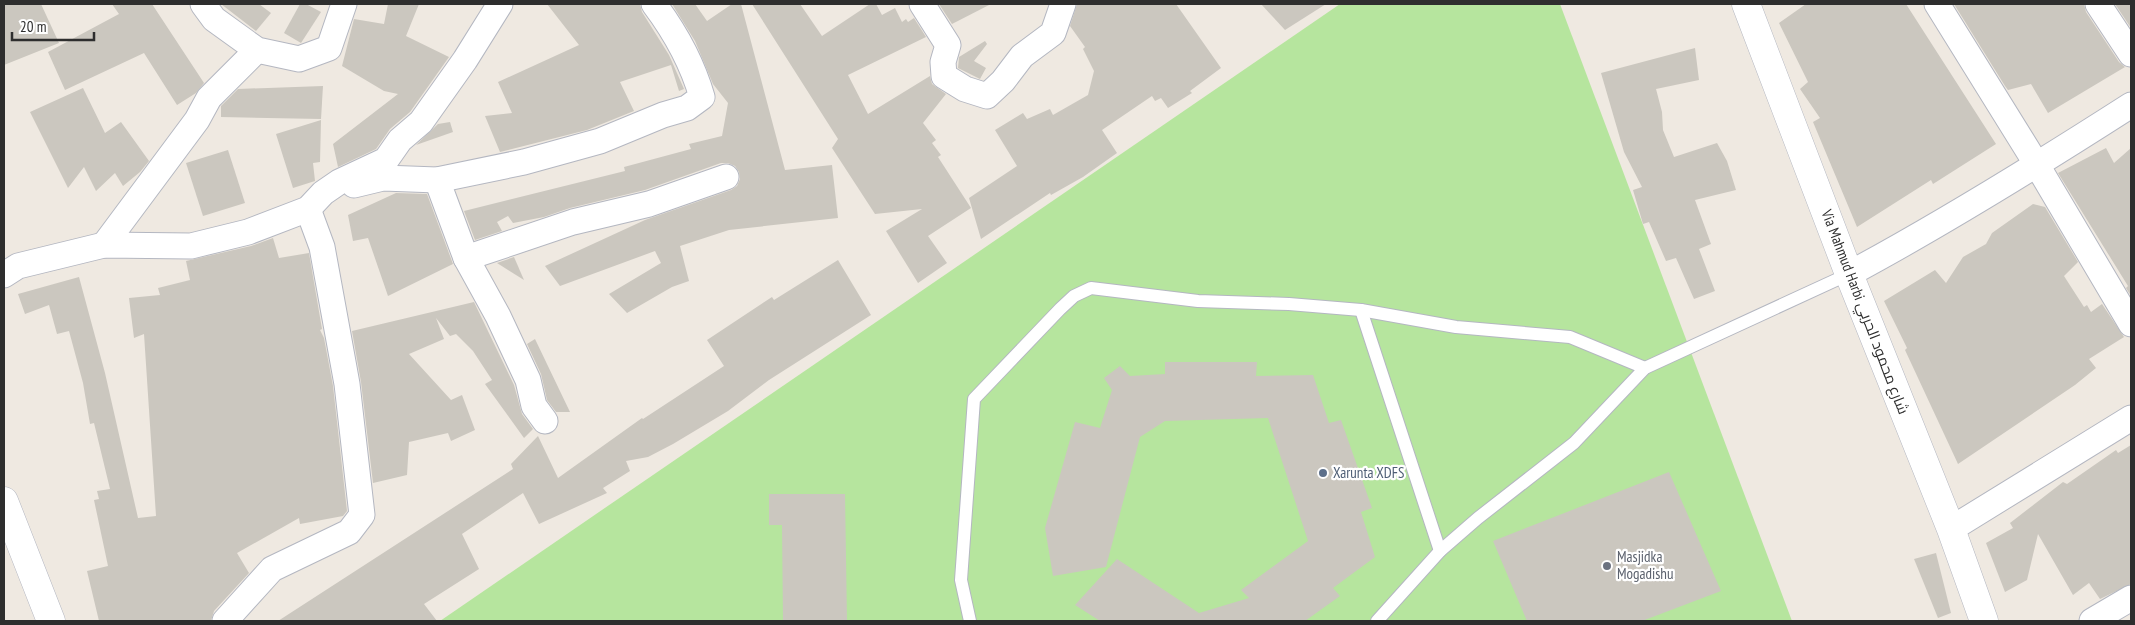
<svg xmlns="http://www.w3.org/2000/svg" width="2135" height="625" font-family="'PT Sans Narrow',Cairo,sans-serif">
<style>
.green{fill:#b6e59e}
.building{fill:#cbc7bf}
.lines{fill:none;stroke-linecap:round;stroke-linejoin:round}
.service-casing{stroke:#b4b7c1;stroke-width:14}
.minor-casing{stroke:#b4b7c1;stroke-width:27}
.tertiary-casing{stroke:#b4b7c1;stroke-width:29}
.secondary-casing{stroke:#b4b7c1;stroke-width:29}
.service{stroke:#fff;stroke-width:12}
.minor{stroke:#fff;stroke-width:25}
.tertiary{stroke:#fff;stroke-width:28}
.secondary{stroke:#fff;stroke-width:28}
.service-dot{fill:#5c6f8a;stroke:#fff;stroke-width:2}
.worship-dot{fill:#6b7280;stroke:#fff;stroke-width:2}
.labels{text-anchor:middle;stroke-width:4.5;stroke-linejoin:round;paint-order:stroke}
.street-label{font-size:15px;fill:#2e2e2e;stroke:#fff}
.service-label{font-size:15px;fill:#4e5e75;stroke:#fff;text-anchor:start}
.worship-label{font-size:15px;fill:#5b616d;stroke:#fff;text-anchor:start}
</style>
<rect width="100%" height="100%" fill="#efe9e1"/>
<path class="green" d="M1340 4H1560L1792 621H440Z"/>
<g class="building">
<path d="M4 4H41L59 43 4 65Z"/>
<path d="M112 4H152L204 83 196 93 177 105 144 53 65 90 48 52 119 14Z"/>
<path d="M221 4H259L271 13 256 31Z"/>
<path d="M300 4H306L321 12 301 43 284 33Z"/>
<path d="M388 4H419L406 36 449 57 410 112 390 129 376 149 338 167 333 144 398 94 384 91 342 66 354 19 384 24Z"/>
<path d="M547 4H640L642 12 669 55 684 89 679 91 671 65 620 82 634 111 587 130 500 152 485 116 512 113 498 82 579 45Z"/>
<path d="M672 4H695L707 21 732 4H741L785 170 832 165 838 218 729 230 680 246 689 281 672 287 627 313 609 294 661 263 655 251 560 286 545 266 645 220 731 190 737 186 740 179 739 172 735 166 728 163H721L645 190 570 208 544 217 513 223 508 216 497 222 502 231 475 240 464 211 625 171 624 167 691 149 689 144 722 136 728 103 713 84 695 41Z"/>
<path d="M752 4H800L822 36 870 4H876L882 15 895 8 902 22 906 19 908 22 914 18 926 37 848 75 868 114 930 76 932 84 946 94 923 123 936 140 932 143 941 155 938 157 971 208 928 236 947 263 918 283 886 231 922 209 875 214 832 148 838 139Z"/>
<path d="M939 4H991L952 24Z"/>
<path d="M1077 4H1176L1221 68 1190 91 1192 93 1168 108 1161 98 1155 101 1152 96 1102 130 1117 153 1083 177 1051 195 1050 193 981 239 969 198 1017 166 995 130 1023 113 1027 119 1050 109 1053 115 1088 95 1094 71 1083 49 1085 47 1070 26Z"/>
<path d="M1261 4H1326L1285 30Z"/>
<path d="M1806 4H1906L1996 144 1933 184 1931 180 1857 227 1813 122 1820 118 1800 89 1808 82 1779 23Z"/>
<path d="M1954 4H2084L2086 12 2119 62 2125 67 2048 113 2031 84 2008 90 2005 86Z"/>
<path d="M2115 4H2131V28Z"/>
<path d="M985 41 987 44 974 61 986 68 980 79 958 68 959 57Z"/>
<path d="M1695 48 1699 80 1656 89 1662 112 1663 130 1674 157 1717 143 1727 161 1736 190 1695 200 1711 244 1699 249 1715 291 1694 299 1676 258 1666 261 1649 222 1643 224 1633 190 1642 187 1624 152 1601 73Z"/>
<path d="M323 86 321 119 221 117V106L238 89Z"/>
<path d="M83 88 105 133 121 122 149 161 140 172 123 186 115 173 96 191 84 167 68 188 30 112Z"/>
<path d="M321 120 320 162 313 163 315 181 293 188 276 134Z"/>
<path d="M450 122 453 132 416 145 438 124Z"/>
<path d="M2106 148 2114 163 2131 148V296L2126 288 2128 286 2058 173Z"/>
<path d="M228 150 245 203 203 216 186 163Z"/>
<path d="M396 193 427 194 453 264 388 296 368 238 353 241 348 215Z"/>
<path d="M2033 204 2045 207 2078 262 2064 276 2084 307 2087 305 2091 312 2102 304 2124 337 2089 359 2096 368 2075 385 1958 464 1905 350 1907 348 1884 301 1935 270 1946 283 1963 257 1986 244 1992 233Z"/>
<path d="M273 238 279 258 309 253 322 329 320 330 324 338 333 386 347 511 343 516 300 524 299 518 237 553 249 573 214 611 211 621H99L87 571 108 566 94 500 99 499 97 491 110 489 94 423 90 424 83 383 69 331 57 334 49 305 25 314 18 294 79 277 105 373 138 518 156 516 144 334 134 338 129 298 160 295 158 288 190 280 186 261 251 246Z"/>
<path d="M514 257 524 280 497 263Z"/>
<path d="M838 260 871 315 769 380 728 411 673 444 648 457 626 461 630 471 603 488 607 493 539 524 523 493 462 534 479 569 424 604 437 621H278L513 469 511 464 538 436 558 478 642 418 643 419 724 366 707 340 772 297 774 300Z"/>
<path d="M474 302 514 385 522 414 533 429 524 438 485 384 492 380 473 351 456 334 450 336 436 318 444 339 409 354 451 400 462 395 475 430 451 441 448 433 409 442 407 475 373 483 361 382 352 331Z"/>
<path d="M535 339 570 412H556L547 400 541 374 527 344Z"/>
<path d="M1165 362H1257L1256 376 1313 375 1329 423 1341 420 1372 508 1361 512 1375 557 1333 588 1340 596 1305 621H1100L1075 605 1117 559 1199 613 1249 598 1241 590 1308 541 1268 418 1165 421 1140 437 1106 567 1053 576 1045 528 1075 422 1100 428 1112 390 1104 378 1120 366 1130 376 1165 374Z"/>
<path d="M2131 445V584L2100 599 2089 583 2073 595 2038 534 2027 580 2005 592 1986 543 2013 528 2010 523 2063 482 2067 484 2116 450 2118 453Z"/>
<path d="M1669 472 1721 591 1642 621H1527L1493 541Z"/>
<path d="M769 494H845L847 621H783L782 525H769Z"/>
<path d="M1936 553 1951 613 1938 618 1914 559Z"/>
</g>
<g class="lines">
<defs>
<g id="service">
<path d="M1361 310 1440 551"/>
<path d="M970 621 961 580 974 399 1060 309 1074 296 1091 288 1198 301 1289 304 1361 310 1456 327 1570 337 1645 368"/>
<path d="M1377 621 1440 551 1478 518 1574 443 1645 368 1849 274"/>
</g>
<g id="minor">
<path d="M203 4 214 19 257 50 299 59 329 48 344 4"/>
<path d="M922 4 948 45 943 62 944 76 965 89 987 96 1003 81 1022 56 1053 33 1063 4"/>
<path d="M1937 4 2037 165 2131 324"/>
<path d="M2098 4 2131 54"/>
<path d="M437 180 466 258 498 316 528 380 534 406 545 421"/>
<path d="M354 185 383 178 437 180 524 162 600 141 663 115 687 108 702 97C692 62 675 32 654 4"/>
<path d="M104 245 197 120 209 98 257 50"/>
<path d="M466 258 573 222 649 204 726 177"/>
<path d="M1849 274C1946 222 2039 164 2131 105"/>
<path d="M4 275 18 266 104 245 191 246 248 232 308 209 323 193 339 182 386 160 400 140 421 122 465 60 500 4"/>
<path d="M1951 529 2131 418"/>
<path d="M225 621 272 569 349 532 362 515 347 384 322 247 308 209"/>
<path d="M2092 621 2131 598"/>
</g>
<path id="tertiary" d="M1746 4 1849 274 1951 529 1984 621"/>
<path id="secondary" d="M4 501 51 621"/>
</defs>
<use href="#service" class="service-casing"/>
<use href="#minor" class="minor-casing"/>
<use href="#tertiary" class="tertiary-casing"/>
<use href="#secondary" class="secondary-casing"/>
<use href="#service" class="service"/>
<use href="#minor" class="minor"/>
<use href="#tertiary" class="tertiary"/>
<use href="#secondary" class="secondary"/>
</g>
<circle class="service-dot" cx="1323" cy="473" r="5"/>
<circle class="worship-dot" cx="1607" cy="566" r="5"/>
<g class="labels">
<g class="street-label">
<text transform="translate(1865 312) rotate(69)" y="5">Via Mahmud Harbi شارع محمود الحربي</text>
</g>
<g class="service-label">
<text x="1333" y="478">Xarunta XDFS</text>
</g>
<g class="worship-label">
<text x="1617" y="562">Masjidka<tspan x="1617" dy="17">Mogadishu</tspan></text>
</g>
</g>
<rect width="2135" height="625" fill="none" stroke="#2e2e2e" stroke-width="10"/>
<path d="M12 32v8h82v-8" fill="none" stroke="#2e2e2e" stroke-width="2.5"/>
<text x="20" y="32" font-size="15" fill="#2e2e2e" stroke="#ffffff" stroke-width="4" paint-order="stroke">20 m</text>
</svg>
